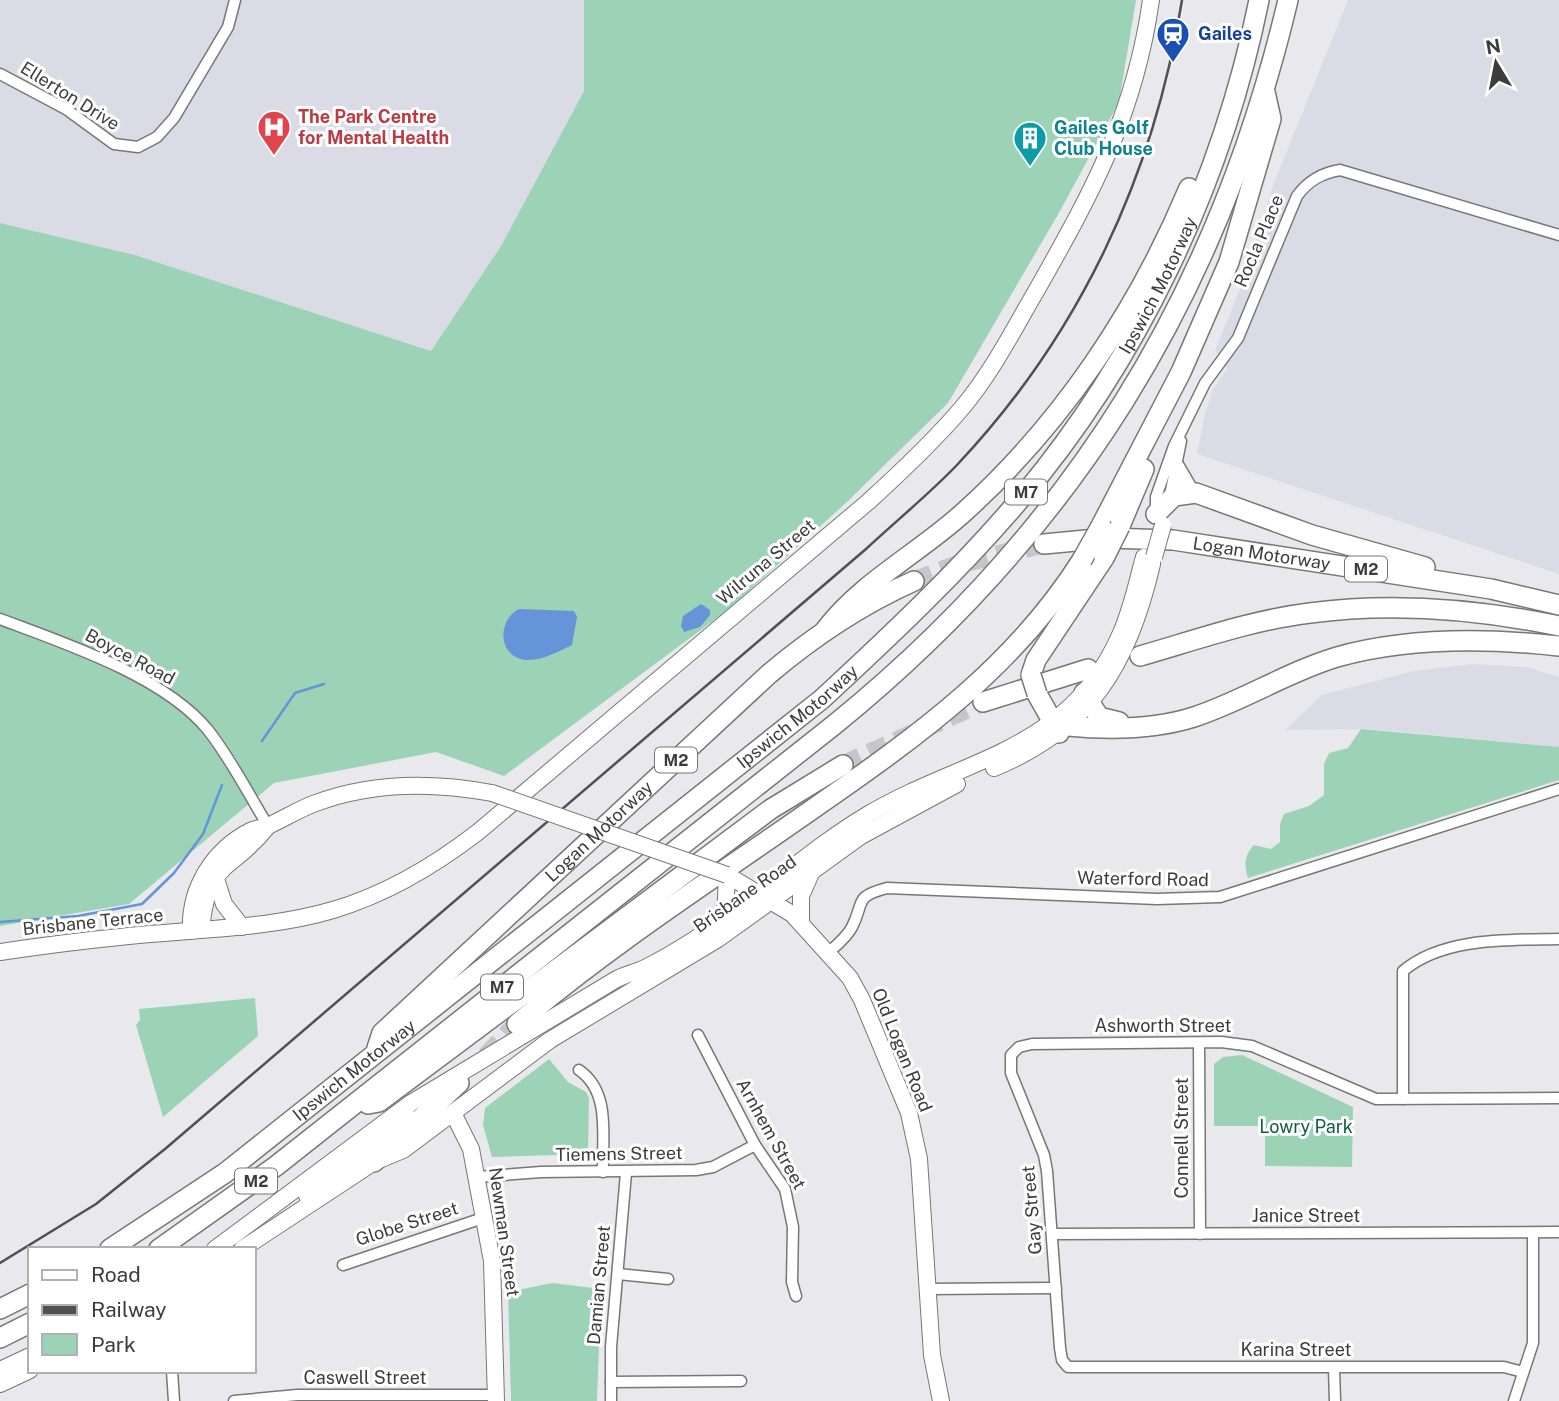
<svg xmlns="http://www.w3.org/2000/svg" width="1559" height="1401" font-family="'Public Sans',sans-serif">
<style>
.built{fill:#dbdbe5}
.green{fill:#9cd3b6}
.water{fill:#6594d9}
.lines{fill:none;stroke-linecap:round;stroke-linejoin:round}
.stream{stroke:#6594d9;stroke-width:2.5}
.highway-tunnel{stroke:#c6c6ca;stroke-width:19;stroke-dasharray:19 10;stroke-linecap:butt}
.street-casing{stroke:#77777a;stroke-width:13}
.secondary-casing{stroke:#77777a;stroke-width:18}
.highway-casing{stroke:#77777a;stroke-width:22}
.street{stroke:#fff;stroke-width:10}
.secondary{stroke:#fff;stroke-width:16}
.highway{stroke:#fff;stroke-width:19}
.rail{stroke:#515153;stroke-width:2.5}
.secondary-bridge-casing{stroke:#77777a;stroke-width:18;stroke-linecap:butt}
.highway-bridge-casing{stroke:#77777a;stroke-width:22;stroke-linecap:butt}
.secondary-bridge{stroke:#fff;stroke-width:16}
.highway-bridge{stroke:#fff;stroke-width:19}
.labels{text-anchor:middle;stroke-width:6;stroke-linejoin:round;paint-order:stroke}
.shield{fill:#fff;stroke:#767677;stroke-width:2}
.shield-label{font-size:16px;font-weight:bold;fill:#3c3c3d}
.transit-label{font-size:18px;font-weight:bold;fill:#164399;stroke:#fff;text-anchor:start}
.street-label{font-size:18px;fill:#3c3c3d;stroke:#fff}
.health-label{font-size:18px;font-weight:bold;fill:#be3a42;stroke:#fff;text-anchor:start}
.culture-label{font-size:18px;font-weight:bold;fill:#0d838f;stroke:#fff;text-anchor:start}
.park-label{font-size:18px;fill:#115d3e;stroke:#fff}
</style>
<rect width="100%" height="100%" fill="#e9e9ed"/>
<g class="built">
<path d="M0 0H584V91L501 246 431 351 135 255 0 223Z"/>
<path d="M1348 0H1559V574L1197 454 1205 414 1213 389 1227 369 1215 350 1240 289 1274 183Z"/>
<path d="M1472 664 1527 667 1559 677V747L1370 729 1285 730 1322 695 1414 671Z"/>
</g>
<g class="green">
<path d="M584 0H1136L1119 102 1060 211 948 403 847 502 725 612 504 776 436 752 274 783 129 904 0 926V223L135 255 431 351 501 246 584 91Z"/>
<path d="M1361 729 1559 747V780L1248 878C1244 866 1244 855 1254 845L1271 849 1280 842V824L1284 814 1309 806 1324 795V764L1329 753 1348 748Z"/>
<path d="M255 998 258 1036 163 1117 136 1025 140 1020 139 1009Z"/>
<path d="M1242 1055 1353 1107 1352 1167 1265 1166V1126H1214V1064L1223 1057Z"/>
<path d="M549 1059 568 1082 586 1092 589 1098 588 1154 492 1157 483 1125 485 1108Z"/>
<path d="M552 1283 601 1289 597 1401H511L508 1292Z"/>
</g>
<g class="water">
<path d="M701 604 710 610V615L700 627 684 632 681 626 683 616Z"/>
<path d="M519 609 574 611 577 617 572 645C557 652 535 665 518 658 496 649 501 617 519 609Z"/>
</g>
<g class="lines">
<g class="stream">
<path d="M262 741 295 693 324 684"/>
<path d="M0 922 78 916 142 904 174 873 203 834 222 785"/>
</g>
<g class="highway-tunnel">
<path d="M914 581 959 564 1044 544"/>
<path d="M843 765 983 702"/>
<path d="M486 1056 517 1024"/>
</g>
<defs>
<g id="street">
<path d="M0 74 66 109 114 144 138 147 157 137 174 118 228 27 235 0"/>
<path d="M1169 500 1181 441"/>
<path d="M1156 514V497L1174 446 1205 383 1238 338 1297 196C1308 181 1321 173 1340 170L1559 235"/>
<path d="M0 619C64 643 164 676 208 730 231 759 249 795 268 826"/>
<path d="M829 952C837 945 847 937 852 927 865 902 853 897 887 888L1157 899 1220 897 1559 789"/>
<path d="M698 1035 755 1145 785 1189 793 1227 792 1282 796 1296"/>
<path d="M1199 1043 1200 1234"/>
<path d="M579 1070C611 1092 602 1136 603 1172"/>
<path d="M1403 1099V971C1443 937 1509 940 1559 939"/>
<path d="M477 1177 541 1172 696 1170 713 1167 755 1145"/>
<path d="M1054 1234 1559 1232"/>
<path d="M343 1265 483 1218"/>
<path d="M618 1274 668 1279"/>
<path d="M928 1289 1056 1288"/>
<path d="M1334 1368 1335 1401"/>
<path d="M172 1371 174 1401"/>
<path d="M1523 1372 1504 1367H1068L1062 1360 1060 1348 1047 1171 1044 1155 1011 1073V1055L1019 1047 1032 1044 1221 1042 1252 1046 1376 1099 1559 1098"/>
<path d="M611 1382 741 1381"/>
<path d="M234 1401 297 1395H496"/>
<path d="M611 1401V1347L626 1173"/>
<path d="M1514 1401 1533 1343V1233"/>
</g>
<g id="secondary">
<path d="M994 768C1091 728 1129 664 1152 564"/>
<path d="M727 875 792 914 850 978 862 1000 909 1113 919 1159 932 1355 941 1401"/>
<path d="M215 876 224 904 242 927"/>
<path d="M725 919 727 875"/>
<path d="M801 922V896L812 871"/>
<path d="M201 930C208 857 232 873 268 826"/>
<path d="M191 931C189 889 212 851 250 831 256 828 264 828 270 825 285 818 298 810 313 804 370 782 433 782 492 793"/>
<path d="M0 952C55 944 109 937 164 933 221 928 279 926 333 910 387 894 434 866 478 832L868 502C901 472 933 442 962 408 993 371 1015 327 1039 286 1094 189 1135 113 1151 0"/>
<path d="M454 1115 471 1149 492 1261 496 1401"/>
<path d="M307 1196 409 1118"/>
<path d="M215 1249 411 1103 615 980C625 974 635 973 645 968 675 953 707 932 734 912 779 880 820 843 867 815 965 757 1070 752 1121 633 1132 608 1137 582 1144 557"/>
<path d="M242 1249 374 1162 403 1150 550 1040 718 939 861 836 957 784"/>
<path d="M0 1370 30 1356"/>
<path d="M0 1384 30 1370"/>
</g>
<g id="highway">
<path d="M1175 468 1189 492"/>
<path d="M1156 514 1174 496 1196 493 1312 535 1425 567"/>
<path d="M1101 526 1181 372 1229 262 1271 119 1265 92"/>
<path d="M1120 526 1144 469"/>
<path id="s1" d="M1044 544 1107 538 1173 540 1491 589 1559 605"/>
<path d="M826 629C862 582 919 553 963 513 1062 424 1138 310 1189 188"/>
<path d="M1140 656C1196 640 1252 620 1310 613 1393 602 1477 609 1559 626"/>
<path d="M1031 675 1036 660 1104 558"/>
<path d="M1084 693 1099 717 1119 722"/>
<path d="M1037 694 1059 733"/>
<path d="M983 702 1088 669"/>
<path d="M1068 726C1110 730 1153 730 1194 717 1243 701 1287 672 1337 657 1408 637 1486 638 1559 646"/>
<path d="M517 1024C611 944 716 877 817 806 918 736 1015 666 1082 560"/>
<path id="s2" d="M377 1048 382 1033 769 674C814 636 860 605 914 581"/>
<path d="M368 1104 379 1102 771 809 843 765"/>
<path d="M374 1162 459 1083"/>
<path id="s3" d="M110 1249 225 1173 822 699C889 637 956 574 1016 504 1137 363 1222 183 1259 0"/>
<path d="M159 1249 276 1166 834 725C1071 533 1218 297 1288 0"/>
<path d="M0 1309 30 1294"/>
<path d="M0 1338 30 1323"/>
</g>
</defs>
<use href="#street" class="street-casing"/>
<use href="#secondary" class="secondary-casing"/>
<use href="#highway" class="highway-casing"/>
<use href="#street" class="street"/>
<use href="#secondary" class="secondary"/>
<use href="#highway" class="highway"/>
<path class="rail" d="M0 1263 96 1204 165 1149 866 549C896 521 928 495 956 466 1079 336 1154 176 1182 0"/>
<defs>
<g id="secondary-bridge">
<path d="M1154 557 1163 525"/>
<path d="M492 793 727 875"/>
</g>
<g id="highway-bridge">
<path d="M1104 558 1120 526"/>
<path d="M1082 560 1101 526"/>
<path d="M1031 675 1037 694"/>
</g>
</defs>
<use href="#secondary-bridge" class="secondary-bridge-casing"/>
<use href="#highway-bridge" class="highway-bridge-casing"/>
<use href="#secondary-bridge" class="secondary-bridge"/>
<use href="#highway-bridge" class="highway-bridge"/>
</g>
<defs>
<symbol id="station-pin" viewBox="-11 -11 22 30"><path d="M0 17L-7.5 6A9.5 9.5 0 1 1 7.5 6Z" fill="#1a4fb4" stroke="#fff"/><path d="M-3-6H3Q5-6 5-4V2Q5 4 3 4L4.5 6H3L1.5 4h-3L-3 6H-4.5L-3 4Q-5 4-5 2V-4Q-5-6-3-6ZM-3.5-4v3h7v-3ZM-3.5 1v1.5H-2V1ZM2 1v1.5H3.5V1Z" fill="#fff"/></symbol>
<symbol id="hospital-pin" viewBox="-11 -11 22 30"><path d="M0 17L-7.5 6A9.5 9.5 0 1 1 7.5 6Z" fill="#e0444e" stroke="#fff"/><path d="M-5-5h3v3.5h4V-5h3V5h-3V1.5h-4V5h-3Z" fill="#fff"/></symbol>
<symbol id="building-pin" viewBox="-11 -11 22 30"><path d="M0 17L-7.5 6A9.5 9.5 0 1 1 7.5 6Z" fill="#0f9aa8" stroke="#fff"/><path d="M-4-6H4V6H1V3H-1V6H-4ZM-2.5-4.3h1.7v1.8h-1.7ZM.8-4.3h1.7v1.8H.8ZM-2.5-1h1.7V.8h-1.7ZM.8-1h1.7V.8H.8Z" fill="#fff"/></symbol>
</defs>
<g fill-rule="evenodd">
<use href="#station-pin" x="1154" y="15" width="38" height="52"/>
<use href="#hospital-pin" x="255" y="108" width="38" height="52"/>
<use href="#building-pin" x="1011" y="119" width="38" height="52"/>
</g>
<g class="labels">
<g class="shield">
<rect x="1005" y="479.5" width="42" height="25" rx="5"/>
<rect x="1345" y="556.5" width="42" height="25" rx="5"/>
<rect x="655" y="747.5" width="42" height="25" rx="5"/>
<rect x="481" y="974.5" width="42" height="25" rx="5"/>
<rect x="235" y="1168.5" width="42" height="25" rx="5"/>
</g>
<g class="shield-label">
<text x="1026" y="498">M7</text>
<text x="1366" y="575">M2</text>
<text x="676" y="766">M2</text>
<text x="502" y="993">M7</text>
<text x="256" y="1187">M2</text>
</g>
<g class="transit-label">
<text x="1198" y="40">Gailes</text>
</g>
<g class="street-label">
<text transform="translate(70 96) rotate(32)" y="6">Ellerton Drive</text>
<text transform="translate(1259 241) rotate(-67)" y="6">Rocla Place</text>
<text dy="6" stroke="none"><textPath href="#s3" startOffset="1437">Ipswich Motorway</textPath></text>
<text dy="6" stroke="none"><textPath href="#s1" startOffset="219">Logan Motorway</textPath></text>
<text transform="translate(766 562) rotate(-40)" y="6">Wilruna Street</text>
<text transform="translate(130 657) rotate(28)" y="6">Boyce Road</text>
<text dy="6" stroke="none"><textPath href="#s3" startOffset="870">Ipswich Motorway</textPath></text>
<text dy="6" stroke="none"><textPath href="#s2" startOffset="312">Logan Motorway</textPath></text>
<text transform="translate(1143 879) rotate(1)" y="6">Waterford Road</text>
<text transform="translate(745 894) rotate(-35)" y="6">Brisbane Road</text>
<text transform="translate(93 922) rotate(-6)" y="6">Brisbane Terrace</text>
<text x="1163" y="1032">Ashworth Street</text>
<text transform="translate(902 1050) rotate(68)" y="6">Old Logan Road</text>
<text dy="6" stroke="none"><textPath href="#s3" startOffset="303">Ipswich Motorway</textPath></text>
<text transform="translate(771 1134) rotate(61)" y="6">Arnhem Street</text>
<text transform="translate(1182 1138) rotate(-90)" y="6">Connell Street</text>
<text transform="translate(619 1154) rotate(-1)" y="6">Tiemens Street</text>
<text transform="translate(1032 1210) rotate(-95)" y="6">Gay Street</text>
<text x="1306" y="1222">Janice Street</text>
<text transform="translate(407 1224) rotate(-18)" y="6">Globe Street</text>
<text transform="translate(504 1232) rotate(82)" y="6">Newman Street</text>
<text transform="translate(599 1285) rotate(-85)" y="6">Damian Street</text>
<text x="1296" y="1356">Karina Street</text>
<text x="365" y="1384">Caswell Street</text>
</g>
<g class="health-label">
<text x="298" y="123">The Park Centre<tspan x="298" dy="21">for Mental Health</tspan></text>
</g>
<g class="culture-label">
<text x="1054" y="134">Gailes Golf<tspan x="1054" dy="21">Club House</tspan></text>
</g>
<g class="park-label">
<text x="1306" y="1133">Lowry Park</text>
</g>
</g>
<rect x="28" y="1247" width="228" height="126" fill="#ffffff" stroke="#b1b1b1" stroke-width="2"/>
<rect x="42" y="1270" width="35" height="10" fill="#ffffff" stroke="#b1b1b1" stroke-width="2"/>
<text x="91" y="1282" font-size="21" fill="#3c3c3d">Road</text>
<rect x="42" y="1305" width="35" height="10" fill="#515153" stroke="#b1b1b1" stroke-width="2"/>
<text x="91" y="1317" font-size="21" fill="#3c3c3d">Railway</text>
<rect x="42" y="1334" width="35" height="21" fill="#9cd3b6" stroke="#b1b1b1" stroke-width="2"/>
<text x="91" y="1352" font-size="21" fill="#3c3c3d">Park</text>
<g transform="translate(1496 63) rotate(350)" stroke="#ffffff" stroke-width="5" paint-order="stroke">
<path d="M0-5L12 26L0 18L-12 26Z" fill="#3c3c3d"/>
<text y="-10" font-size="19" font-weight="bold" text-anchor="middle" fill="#3c3c3d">N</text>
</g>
</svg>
